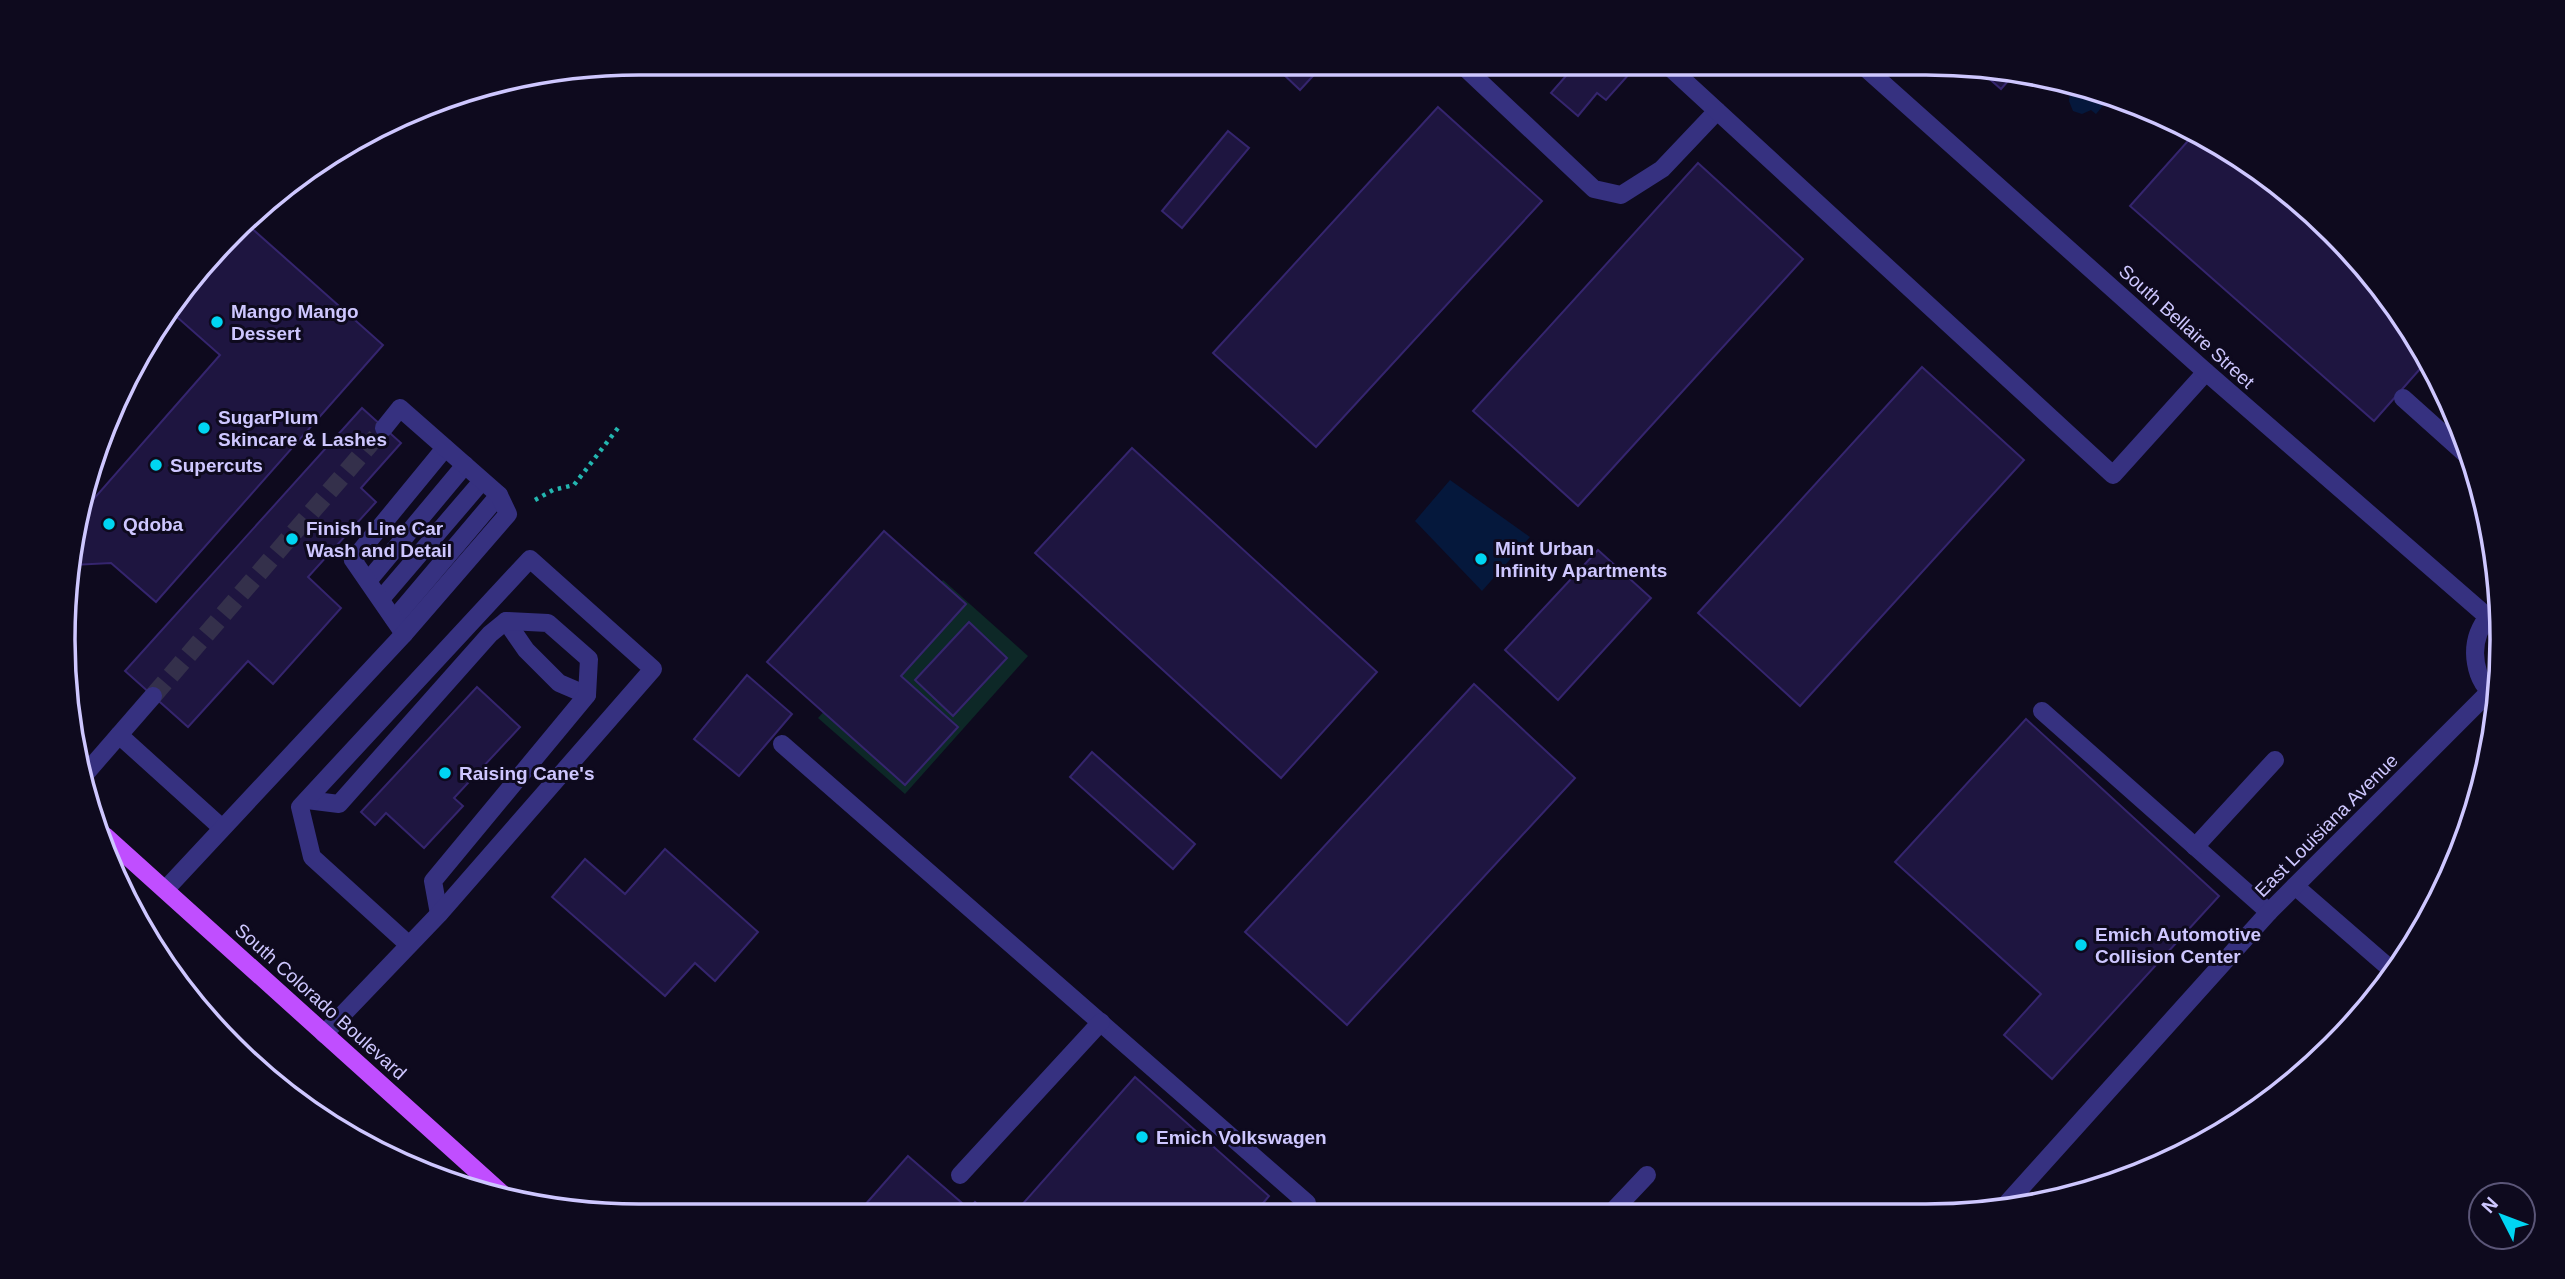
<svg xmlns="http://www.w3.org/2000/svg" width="2565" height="1279" font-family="Arial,sans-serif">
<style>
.green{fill:#0d2827}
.water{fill:#05183c}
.building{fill:#1e1540;stroke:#35256e;stroke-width:2}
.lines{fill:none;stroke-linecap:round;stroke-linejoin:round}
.minor-tunnel{stroke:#34304b;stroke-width:18;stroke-dasharray:18 9;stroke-linecap:butt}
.path{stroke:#23b6b0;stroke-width:4.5;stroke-dasharray:3.5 5;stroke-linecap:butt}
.minor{stroke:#363180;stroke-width:18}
.major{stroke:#c04eff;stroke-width:18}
.poi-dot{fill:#00d5f2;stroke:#0e0a1e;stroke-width:2.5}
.labels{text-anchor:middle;stroke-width:6;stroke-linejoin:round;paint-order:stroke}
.poi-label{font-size:19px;font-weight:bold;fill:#cec7ff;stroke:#0e0a1e;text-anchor:start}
.street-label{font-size:19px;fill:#cec7ff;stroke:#0e0a1e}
.rim{fill:none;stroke:#cec7ff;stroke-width:3.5}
</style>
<rect width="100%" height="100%" fill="#0e0a1e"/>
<path class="green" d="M943 580 1028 656 905 794 818 718Z"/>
<g class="water">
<path d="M2071 84 2111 96 2096 114 2091 110 2082 114 2073 111 2069 101 2070 93 2066 90Z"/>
<path d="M1450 480 1530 537 1482 591 1415 521Z"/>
</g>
<g class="building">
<path d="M1289 63H1325L1300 90 1281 72Z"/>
<path d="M1568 63H1619L1630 73 1606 100 1597 93 1578 116 1551 93 1573 68Z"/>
<path d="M1977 68 2016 72 2001 89Z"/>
<path d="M1438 107 1542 201 1316 447 1213 353Z"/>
<path d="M1228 131 1249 148 1182 228 1162 211Z"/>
<path d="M2195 133 2246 160 2333 232 2405 320 2427 361 2374 421 2130 206Z"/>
<path d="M1698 163 1803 259 1578 506 1473 411Z"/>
<path d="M248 225 383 345 156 602 111 563 73 565 74 527 77 518 220 355 169 310Z"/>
<path d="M1922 367 2024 460 1800 706 1698 613Z"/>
<path d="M362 408 401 443 361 488 376 502 308 577 341 608 273 684 248 661 188 727 125 671Z"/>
<path d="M1132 448 1377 672 1281 778 1035 553Z"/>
<path d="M884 531 966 604 901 676 958 727 905 785 767 662Z"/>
<path d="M1598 550 1651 598 1558 700 1505 650Z"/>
<path d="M969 622 1007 658 953 716 915 680Z"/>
<path d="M747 675 792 714 739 776 694 739Z"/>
<path d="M1474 684 1575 778 1347 1025 1245 932Z"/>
<path d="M477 687 520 727 454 798 463 806 424 848 386 813 375 825 361 812Z"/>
<path d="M2026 719 2219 896 2052 1079 2004 1035 2041 994 1895 862Z"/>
<path d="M1092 752 1195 844 1173 869 1070 777Z"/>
<path d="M665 849 758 932 715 981 695 963 665 996 552 897 585 859 625 894Z"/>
<path d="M1135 1077 1269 1196 1254 1214 1013 1215Z"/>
<path d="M908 1156 969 1209 975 1202 989 1215H856Z"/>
</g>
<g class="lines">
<path class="minor-tunnel" d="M153 696 384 428"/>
<path class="path" d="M535 500 553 490 574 485 618 428"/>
<g class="minor">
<path d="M1460 63 1594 189 1621 195 1662 169 1717 111"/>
<path d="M1665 63 2113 475 2206 372"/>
<path d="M1860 63 2206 372 2489 618"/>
<path d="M2403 398 2470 458"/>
<path d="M368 581 465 465"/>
<path d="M381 599 482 481"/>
<path d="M394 619 499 495"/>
<path d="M506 621 526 650 559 683 587 695"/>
<path d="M404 634 353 560 445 448"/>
<path d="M2496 696C2474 682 2469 647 2483 624 2486 618 2494 613 2499 608"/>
<path d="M2042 711 2269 912"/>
<path d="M119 735 222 828"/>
<path d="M782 744 1307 1203 1297 1214"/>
<path d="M86 773 153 696"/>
<path d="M307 800 339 804 490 634 506 621 548 623 589 659 587 695 433 881 439 914"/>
<path d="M2195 847 2275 760"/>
<path d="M2295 886 2394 972"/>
<path d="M165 890 404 634 508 514 499 495 400 408 384 428"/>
<path d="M324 1034 439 914 653 669 530 559 300 807 312 857 409 945"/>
<path d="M960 1175 1101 1022"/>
<path d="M2000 1211 2269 912 2489 692"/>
<path d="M1612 1212 1647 1175"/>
</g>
<path class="major" d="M105 836 508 1199"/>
</g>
<g class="poi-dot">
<circle cx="217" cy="322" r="7"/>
<circle cx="204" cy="428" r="7"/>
<circle cx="156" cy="465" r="7"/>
<circle cx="109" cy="524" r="7"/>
<circle cx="292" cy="539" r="7"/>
<circle cx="1481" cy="559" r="7"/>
<circle cx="445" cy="773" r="7"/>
<circle cx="2081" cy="945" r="7"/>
<circle cx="1142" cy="1137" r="7"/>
</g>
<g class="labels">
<g class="poi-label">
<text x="231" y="318">Mango Mango<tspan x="231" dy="22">Dessert</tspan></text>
<text x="218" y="424">SugarPlum<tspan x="218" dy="22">Skincare &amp; Lashes</tspan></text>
<text x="170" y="472">Supercuts</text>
<text x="123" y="531">Qdoba</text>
<text x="306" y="535">Finish Line Car<tspan x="306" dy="22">Wash and Detail</tspan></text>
<text x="1495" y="555">Mint Urban<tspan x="1495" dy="22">Infinity Apartments</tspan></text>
<text x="459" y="780">Raising Cane's</text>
<text x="2095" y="941">Emich Automotive<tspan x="2095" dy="22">Collision Center</tspan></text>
<text x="1156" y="1144">Emich Volkswagen</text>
</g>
<g class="street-label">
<text transform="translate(2187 326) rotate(42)" y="7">South Bellaire Street</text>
<text transform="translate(2326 825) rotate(-45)" y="7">East Louisiana Avenue</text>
<text transform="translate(321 1001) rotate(42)" y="7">South Colorado Boulevard</text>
</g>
</g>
<path d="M0 0H2565V1279H0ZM639 75H1926A564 564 0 0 1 2490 639V640A564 564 0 0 1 1926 1204H639A564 564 0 0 1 75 640V639A564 564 0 0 1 639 75Z" fill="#0e0a1e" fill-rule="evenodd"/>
<path class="rim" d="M639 75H1926A564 564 0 0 1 2490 639V640A564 564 0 0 1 1926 1204H639A564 564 0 0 1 75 640V639A564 564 0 0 1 639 75Z"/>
<g transform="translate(2502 1216) rotate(312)"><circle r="33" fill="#0e0a1e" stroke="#5b5678" stroke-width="2"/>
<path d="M0-5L12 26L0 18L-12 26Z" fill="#00d5f2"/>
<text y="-10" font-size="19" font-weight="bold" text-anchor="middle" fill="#cec7ff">N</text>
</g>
</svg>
